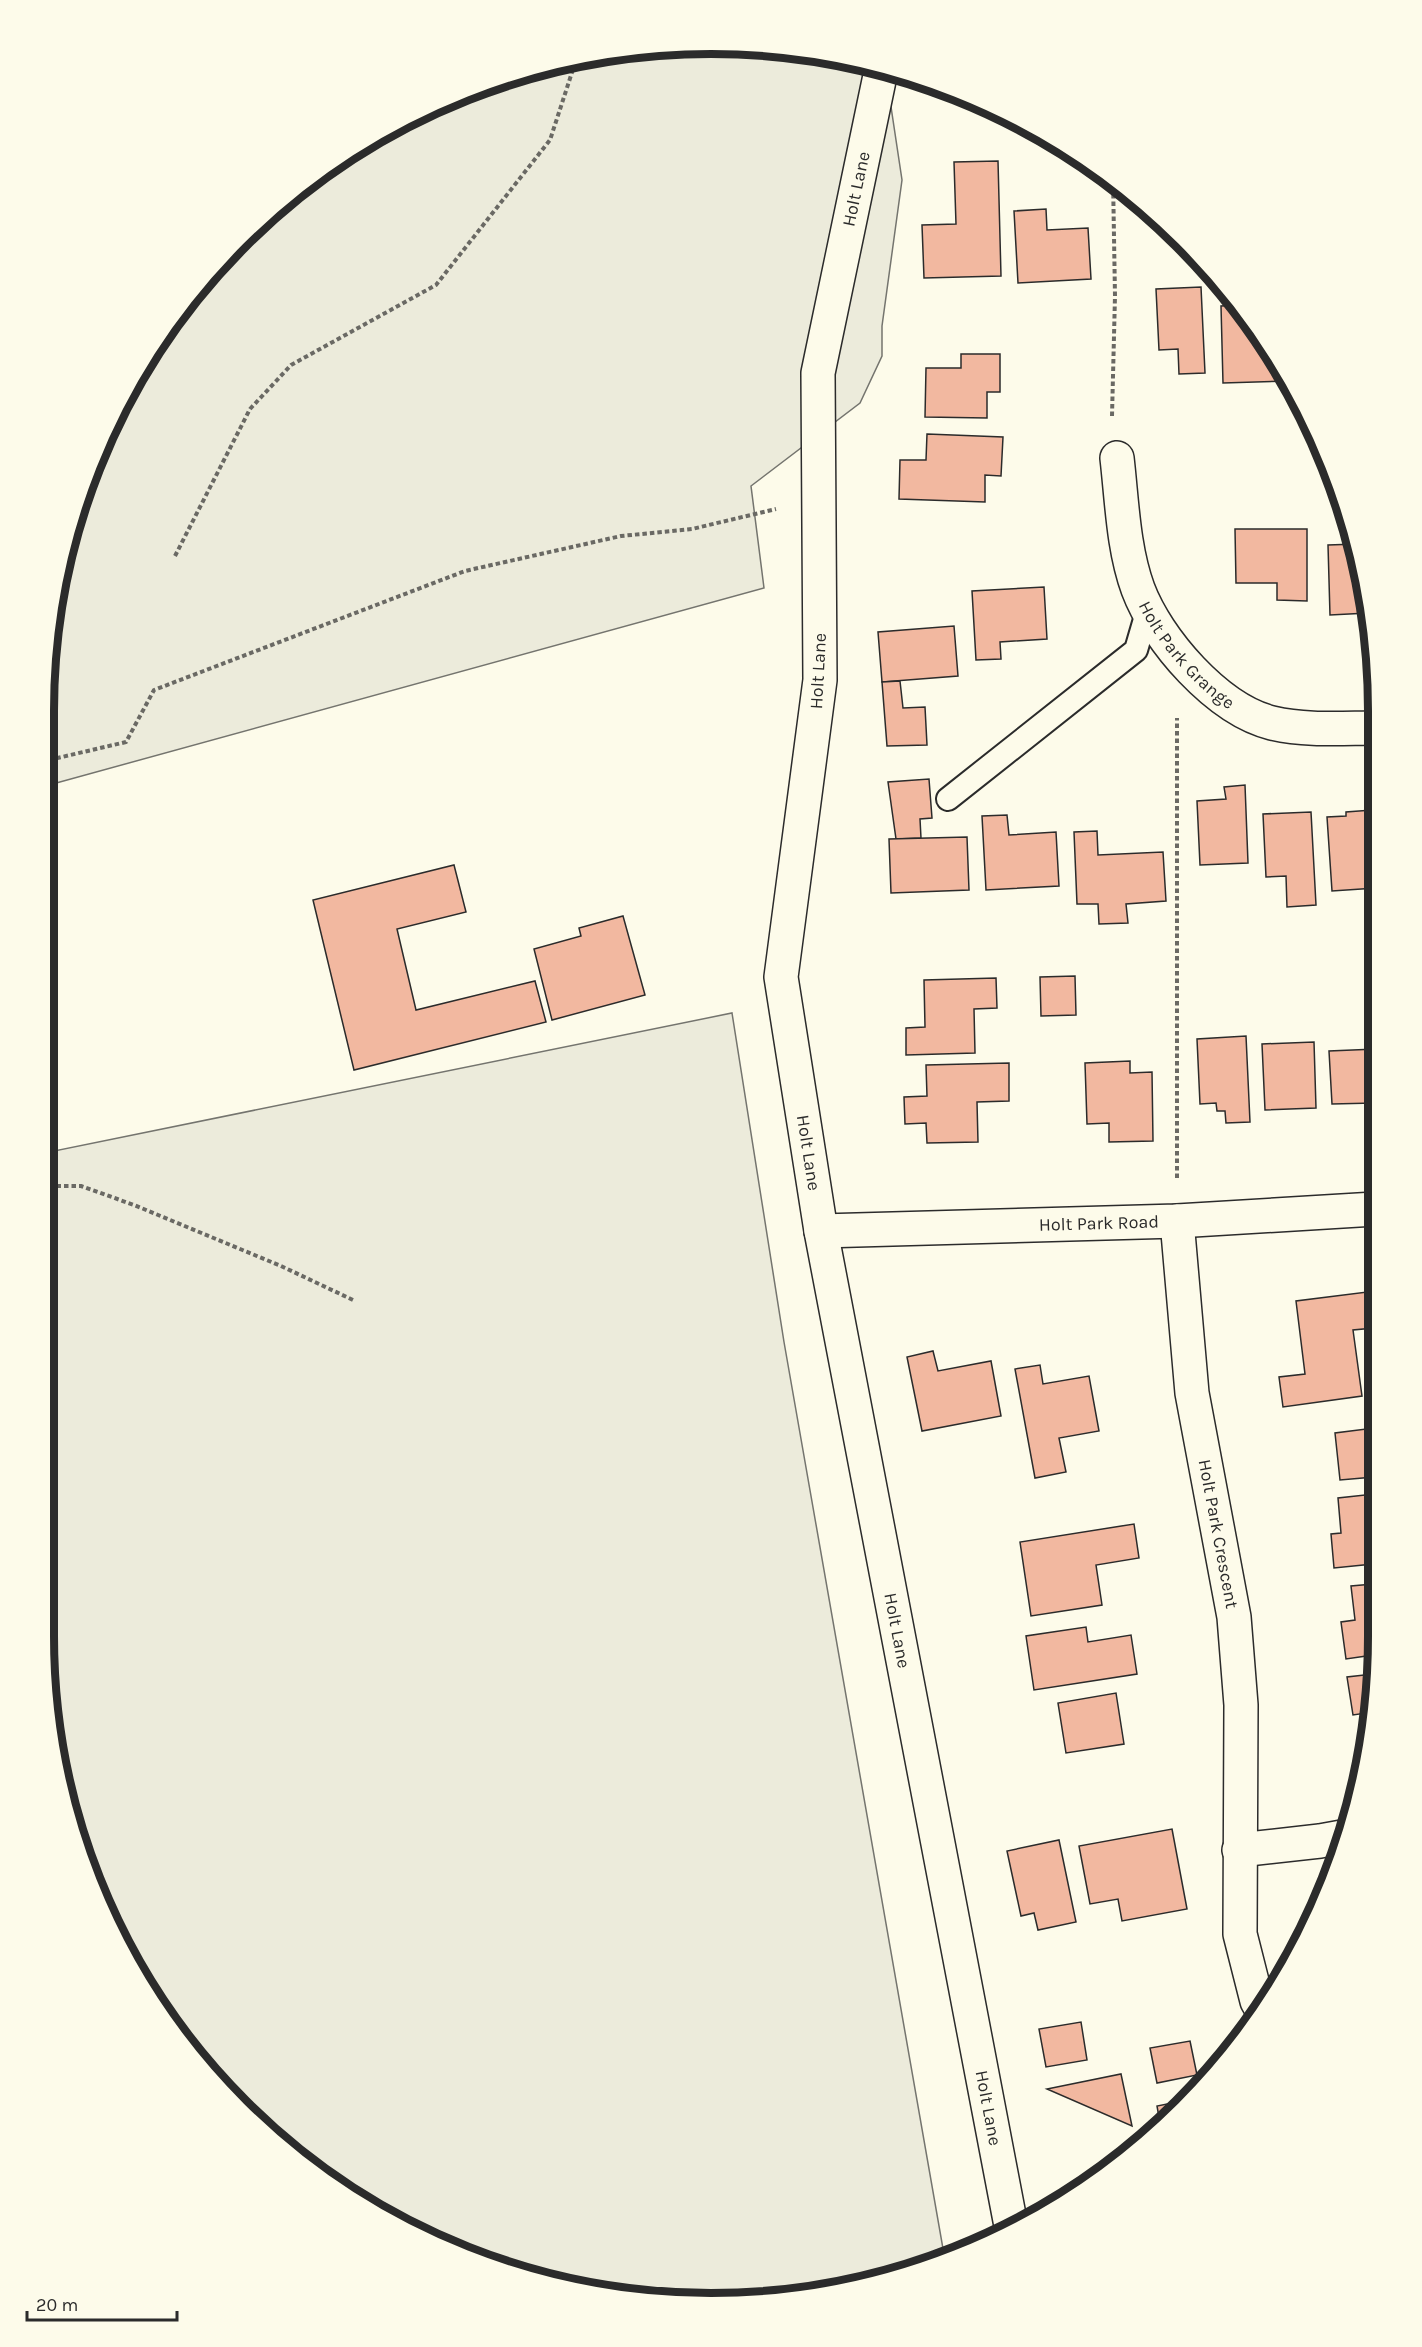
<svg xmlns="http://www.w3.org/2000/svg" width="1422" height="2347" font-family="Karla,sans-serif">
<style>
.green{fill:#ecebdb;stroke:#74746e;stroke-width:1.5}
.building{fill:#f2b8a0;stroke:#2b2b2b;stroke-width:1.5}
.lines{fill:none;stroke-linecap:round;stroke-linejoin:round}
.lane-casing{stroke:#2b2b2b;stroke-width:26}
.street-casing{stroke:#2b2b2b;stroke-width:36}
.path{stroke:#6a6964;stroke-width:4;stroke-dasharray:4.5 3;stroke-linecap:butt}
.lane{stroke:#fdfbea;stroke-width:22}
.street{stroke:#fdfbea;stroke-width:33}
.labels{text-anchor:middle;stroke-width:4.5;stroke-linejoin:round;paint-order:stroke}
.street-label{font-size:18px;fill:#2b2b2b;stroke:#fdfbea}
.rim{fill:none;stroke:#2b2b2b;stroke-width:8}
</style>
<rect width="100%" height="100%" fill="#fdfbea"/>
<g class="green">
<path d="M754 45 885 67 902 180 882 326V356L860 403 751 486 764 588 49 785V624L94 456 181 305 271 209 377 133 496 79 624 49Z"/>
<path d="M732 1013 784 1342 945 2260 925 2268 798 2298 711 2303 581 2291 497 2268 415 2235 305 2166 181 2042 112 1932 79 1850 49 1723V1152Z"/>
</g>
<g class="building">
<path d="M998 161 1001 276 924 278 922 225 956 224 954 162Z"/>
<path d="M1046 209 1047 230 1088 228 1091 279 1018 283 1014 211Z"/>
<path d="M1201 287 1205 373 1179 374 1178 349 1159 350 1156 289Z"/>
<path d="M1238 305 1247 318V326L1252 325 1291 381 1223 383 1221 306Z"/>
<path d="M961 354H1000V392H987V418L925 417 926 368H961Z"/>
<path d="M927 434 1003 437 1001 476 985 475V502L899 499 900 460H926Z"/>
<path d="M1235 529H1307V601L1277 600V583H1236Z"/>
<path d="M1357 544 1368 613 1330 615 1328 545Z"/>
<path d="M1044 587 1047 639 1000 642 1001 659 976 660 972 591Z"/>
<path d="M954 626 958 676 882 682 878 632Z"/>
<path d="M900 681 903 708 925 707 927 745 887 746 882 682Z"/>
<path d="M929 779 932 818 920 819 921 838 896 839 888 782Z"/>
<path d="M1245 785 1248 863 1200 865 1197 801 1226 799 1224 787Z"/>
<path d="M1372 810 1373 825H1376V888L1332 891 1327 817 1346 816V812Z"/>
<path d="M1311 812 1316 905 1287 907 1286 876 1266 877 1263 814Z"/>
<path d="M1007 815 1009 835 1056 832 1059 886 986 890 982 816Z"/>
<path d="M1097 831 1098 855 1163 852 1166 901 1126 904 1128 923 1099 924 1098 904H1077L1074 832Z"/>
<path d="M967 837 969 890 891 893 889 839Z"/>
<path d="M454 865 466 912 397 929 416 1010 535 981 546 1022 354 1070 313 900Z"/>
<path d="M623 916 645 995 552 1020 534 949 581 936 579 928Z"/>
<path d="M1075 976 1076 1015 1041 1016 1040 977Z"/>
<path d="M996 978 997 1008 974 1009 975 1053 906 1055V1028L925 1027 924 980Z"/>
<path d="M1246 1036 1250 1122 1226 1123 1225 1111H1217L1216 1103 1200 1104 1197 1039Z"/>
<path d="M1314 1042 1316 1108 1265 1110 1262 1044Z"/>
<path d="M1376 1049 1375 1119 1374 1103 1332 1104 1329 1051Z"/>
<path d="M1130 1061V1073L1152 1072 1153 1141 1109 1142V1123L1087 1124 1085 1063Z"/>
<path d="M1009 1063V1101L977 1102 978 1142 927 1143 926 1123 905 1124 904 1097 927 1096 926 1065Z"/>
<path d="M1375 1291 1374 1328 1353 1330 1362 1396 1283 1407 1279 1377 1305 1374 1296 1301Z"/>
<path d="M933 1351 938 1371 991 1361 1001 1416 922 1431 907 1357Z"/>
<path d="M1040 1365 1043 1384 1089 1376 1099 1431 1059 1438 1066 1472 1035 1478 1015 1369Z"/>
<path d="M1374 1428V1477L1340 1480 1335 1433Z"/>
<path d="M1374 1494 1373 1564 1334 1568 1331 1534 1341 1533 1338 1498Z"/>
<path d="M1134 1524 1139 1558 1096 1565 1102 1605 1031 1616 1020 1542Z"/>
<path d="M1373 1584V1655L1346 1659 1341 1622 1355 1620 1351 1586Z"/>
<path d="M1086 1627 1088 1642 1131 1635 1137 1674 1034 1690 1026 1636Z"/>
<path d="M1373 1674V1723L1369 1735 1366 1713 1353 1715 1347 1677Z"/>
<path d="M1116 1693 1124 1744 1066 1753 1058 1703Z"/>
<path d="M1172 1829 1187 1909 1122 1921 1118 1899 1090 1904 1079 1846Z"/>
<path d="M1059 1840 1076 1922 1038 1930 1034 1913 1021 1916 1007 1851Z"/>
<path d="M1081 2022 1087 2060 1046 2067 1039 2029Z"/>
<path d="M1190 2041 1197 2075 1157 2083 1150 2048Z"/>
<path d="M1121 2074 1132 2126 1047 2089Z"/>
<path d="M1182 2101 1160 2123 1157 2106Z"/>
</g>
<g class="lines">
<defs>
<path id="lane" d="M948 799 1136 650 1148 609"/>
<g id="street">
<path id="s1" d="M882 66 818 373 820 680 781 977 821 1231 1012 2231"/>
<path id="s2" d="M1117 458C1122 501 1123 548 1138 589 1157 640 1217 709 1272 723 1306 731 1343 728 1377 728"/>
<path id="s3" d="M1177 1221 1192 1393 1234 1617 1241 1705 1240 1934 1257 2001 1261 2008"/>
<path id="s4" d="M821 1231 1177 1221 1375 1209"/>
<path d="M1239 1850 1320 1841 1342 1837"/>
</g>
</defs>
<use href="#lane" class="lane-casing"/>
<use href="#street" class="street-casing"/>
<g class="path">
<path d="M1112 416 1115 296 1113 178"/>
<path d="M175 556 250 409 291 365 436 285 550 140 576 60"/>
<path d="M49 760 126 742 154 690 465 571 621 536 692 529 776 509"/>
<path d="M1177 1178V718"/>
<path d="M49 1186H81L134 1205 281 1266 353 1300"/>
</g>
<use href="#lane" class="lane"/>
<use href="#street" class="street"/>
</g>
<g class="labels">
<g class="street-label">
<text transform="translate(856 189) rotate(-78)" y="6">Holt Lane</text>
<text dy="6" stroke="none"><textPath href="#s2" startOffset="216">Holt Park Grange</textPath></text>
<text transform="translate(818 671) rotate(-87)" y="6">Holt Lane</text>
<text dy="6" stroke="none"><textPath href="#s1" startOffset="1098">Holt Lane</textPath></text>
<text dy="6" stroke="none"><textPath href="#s4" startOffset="278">Holt Park Road</textPath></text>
<text dy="6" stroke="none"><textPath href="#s3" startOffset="316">Holt Park Crescent</textPath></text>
<text dy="6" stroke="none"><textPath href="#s1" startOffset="1584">Holt Lane</textPath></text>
<text dy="6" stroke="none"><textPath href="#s1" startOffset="2070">Holt Lane</textPath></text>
</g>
</g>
<path d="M0 0H1422V2347H0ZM711 54H711A657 657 0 0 1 1368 711V1636A657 657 0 0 1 711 2293H711A657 657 0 0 1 54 1636V711A657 657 0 0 1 711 54Z" fill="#fdfbea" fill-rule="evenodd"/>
<path class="rim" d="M711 54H711A657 657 0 0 1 1368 711V1636A657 657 0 0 1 711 2293H711A657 657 0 0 1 54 1636V711A657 657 0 0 1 711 54Z"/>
<path d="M27 2311v9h150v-9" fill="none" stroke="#2b2b2b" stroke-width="3"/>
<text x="36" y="2311" font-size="18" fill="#2b2b2b" stroke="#fdfbea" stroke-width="4.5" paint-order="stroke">20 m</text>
</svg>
